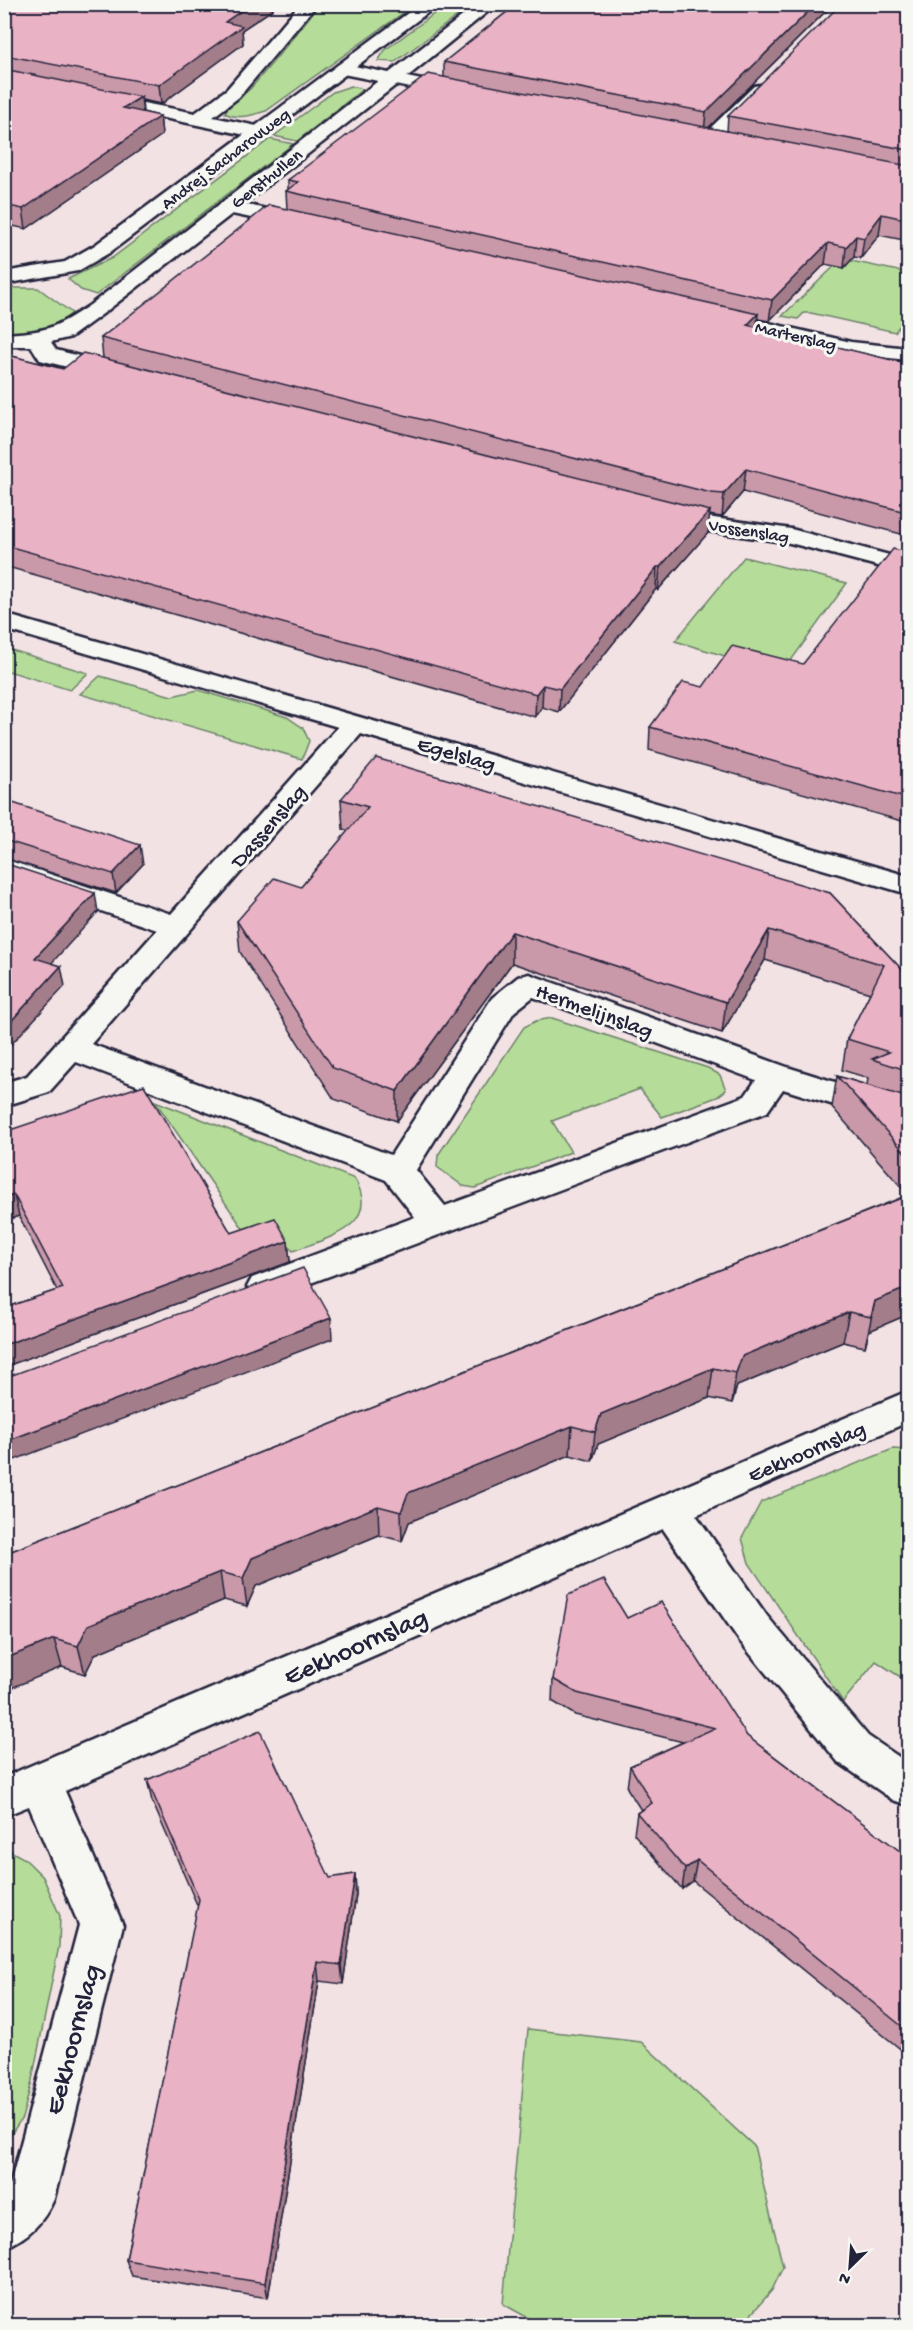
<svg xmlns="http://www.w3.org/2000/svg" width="913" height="2330" font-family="'Gochi Hand',sans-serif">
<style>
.green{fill:#b5dd99;stroke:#6c806a;stroke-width:1.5}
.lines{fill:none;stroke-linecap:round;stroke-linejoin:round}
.stream{fill:#5f86a3;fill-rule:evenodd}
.minor-casing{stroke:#22223b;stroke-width:5}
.tertiary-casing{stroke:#22223b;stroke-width:5}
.minor{fill:#f6f6f2;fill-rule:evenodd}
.tertiary{fill:#f6f6f2;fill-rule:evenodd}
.wall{fill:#c999a9;stroke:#22223b;stroke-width:1.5}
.shaded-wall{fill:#a47d8a;stroke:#22223b;stroke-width:1.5}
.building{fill:#eab2c5;stroke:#22223b;stroke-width:1.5}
.labels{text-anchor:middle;stroke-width:6;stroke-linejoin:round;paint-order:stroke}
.far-street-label{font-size:18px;fill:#22223b;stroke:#f6f6f2}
.street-label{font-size:22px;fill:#22223b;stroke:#f6f6f2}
.near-street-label{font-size:27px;fill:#22223b;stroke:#f6f6f2}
</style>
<rect width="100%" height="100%" fill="#f2e2e4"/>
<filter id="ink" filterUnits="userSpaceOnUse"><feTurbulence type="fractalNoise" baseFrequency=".0167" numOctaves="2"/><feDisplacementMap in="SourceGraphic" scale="12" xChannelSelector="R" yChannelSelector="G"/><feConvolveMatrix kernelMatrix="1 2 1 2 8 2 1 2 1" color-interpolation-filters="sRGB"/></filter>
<g filter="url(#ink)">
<g class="green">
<path d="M319 5H414L266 111C253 115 237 120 225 113 229 102 242 97 251 88 274 61 297 33 319 5Z"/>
<path d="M446 5H472L395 62 378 61 385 50Z"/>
<path d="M351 86 363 89 297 141 274 136 333 92Z"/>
<path d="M270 139 293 144 96 295 81 290 68 279 112 258Z"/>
<path d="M842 259 908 273V314L895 332 811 313H804L798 319 782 316Z"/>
<path d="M4 288H38L72 313C55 330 28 334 5 332Z"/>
<path d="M744 557 847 583 782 673 675 641Z"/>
<path d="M4 648H5L88 673 70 690 5 670Z"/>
<path d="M100 676 172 696 198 690 287 717 303 728 309 741 302 759 80 694Z"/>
<path d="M552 1018 708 1068 720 1075 726 1090 717 1097 662 1117 640 1089 552 1121 571 1152 475 1188 463 1186 437 1167 438 1155 524 1027 536 1021Z"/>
<path d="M155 1101 355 1179C382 1227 326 1238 293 1251L279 1233 253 1243Z"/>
<path d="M893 1449 908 1450V1682L876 1661 843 1702 749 1563 742 1538 761 1502Z"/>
<path d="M5 1848 25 1859 43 1877 60 1916 59 1946 31 2085 22 2118 5 2143Z"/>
<path d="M528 2029 641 2042 754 2146 783 2267 772 2290 742 2325H541L503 2304Z"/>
</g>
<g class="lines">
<path class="stream" d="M385 4H397L387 11 382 8Z"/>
<defs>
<g id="minor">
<path d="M300 4H317L239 97 213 117 267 128 269 132 267 136 260 138 97 104 88 99 97 94 195 113 227 89Z"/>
<path d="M478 4H497L407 77 465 89 468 93 465 97 459 98 396 85 244 204 310 219 313 223 310 227 303 229 232 214 104 313 71 337 51 342 56 350 122 367 125 372 122 377 114 379 40 360 31 346H4V334C47 332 55 328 90 305L378 81 338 73 335 69 338 65 344 64 389 73Z"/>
<path d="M760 85 766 86 769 90 766 94 715 145H701L699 141 701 137 754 86Z"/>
<path d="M713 310 851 342 908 348V360L851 354 706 320 702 316 706 312Z"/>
<path d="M664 506 707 517 791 529 908 560V574L790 543 707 531 656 518 652 513 656 508Z"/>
<path d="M4 614 908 876V894L361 734 91 1044 391 1155 492 998 518 977 529 974 787 1067 908 1105V1128L783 1089 767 1112 276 1296 264 1300 252 1296 247 1287 252 1278 415 1217 386 1180 76 1062 49 1092 4 1106V1083L27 1076 157 930 4 878V859L171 914 338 727 4 629ZM533 997 756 1080 745 1096 445 1206 416 1170 514 1012Z"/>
<path d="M908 1391V1422L696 1515 767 1616 868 1736 908 1763V1805L893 1800 838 1762 739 1640 663 1529 65 1791 123 1925 54 2199C44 2222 28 2238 4 2248V2190L10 2185 79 1925 29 1806 4 1816V1777Z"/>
</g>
<path id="tertiary" d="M420 4H439L109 253 78 271 4 284V272L65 262 95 245Z"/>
</defs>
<use href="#minor" class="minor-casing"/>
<use href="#tertiary" class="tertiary-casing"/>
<use href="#minor" class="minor"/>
<use href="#tertiary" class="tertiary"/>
</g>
<g class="wall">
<path d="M4 4H273V9L242 30 243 44 161 104 142 100 143 112 160 116 162 135 26 229 4 224Z"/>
<path d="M517 4H833L708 128 727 131 728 116 909 4V241L879 235 861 258 854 257 844 268 825 264 769 321 758 319 757 328 908 364 909 363V823L649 750 650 727 703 687 803 664 902 551 905 535 743 492 722 517 709 515 708 533 658 590 656 589 559 712 542 707 535 717 4 566V354L63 369 103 358 101 338 287 209 286 191 288 190V180L444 77V62Z"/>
<path d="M341 799 830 893 909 977V1314L869 1331 865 1347 843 1342 737 1386 732 1403 709 1398 598 1444 592 1461 570 1455 409 1522 402 1541 379 1535 256 1586 247 1606 224 1600 95 1654 85 1674 62 1667 4 1554 908 1195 832 1107 837 1076 867 1085 868 1078 842 1070 847 1039 870 993 765 960 722 1033 512 963 397 1121 334 1099 240 952 237 921 301 887 348 831 343 829Z"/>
<path d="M4 800 143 864 116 893 4 858Z"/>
<path d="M4 1132 231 1233 288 1241 290 1262 4 1367V1308L57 1290 19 1216 4 1221Z"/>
<path d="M627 1618 747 1736 909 1858V2056L693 1881 682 1889 634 1834 637 1813 641 1810 627 1788 630 1766 683 1742 575 1715 552 1701 553 1679Z"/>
<path d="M147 1780 330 1878 355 1874 356 1894 343 1984 319 1981 268 2298 132 2276 126 2260 198 1907 152 1801Z"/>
</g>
<g class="shaded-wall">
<path d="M251 4H273V9L242 30 243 44 161 104 159 85 225 22Z"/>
<path d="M816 4H833L704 132 706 112Z"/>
<path d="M141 97 143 116 123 108Z"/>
<path d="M160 116 162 135 26 229 23 209Z"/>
<path d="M882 214 879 235 861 258 864 238Z"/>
<path d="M856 236 854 257 844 268 846 247Z"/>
<path d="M828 243 825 264 769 321 772 300Z"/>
<path d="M758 314 756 335 747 325Z"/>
<path d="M746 469 743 492 722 517 724 494Z"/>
<path d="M710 511 708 533 658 590 660 567Z"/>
<path d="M657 567 656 589 559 712 560 689Z"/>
<path d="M543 685 542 707 535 717 536 694Z"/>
<path d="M140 845 143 864 116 893 113 874Z"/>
<path d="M95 893 98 912 39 977 35 958Z"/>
<path d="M769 930 765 960 722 1033 726 1002Z"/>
<path d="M512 932V963L397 1121V1091Z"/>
<path d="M61 966 65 986 4 1052V1029Z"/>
<path d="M14 1195 19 1216 4 1221V1198Z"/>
<path d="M288 1241 290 1262 4 1367V1345Z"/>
<path d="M909 1287V1314L869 1331 865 1347 875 1301Z"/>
<path d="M849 1312 843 1342 737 1386 732 1403 736 1373 742 1356Z"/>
<path d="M331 1318 332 1339 4 1464V1442Z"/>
<path d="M713 1368 709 1398 598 1444 592 1461 595 1432 601 1414Z"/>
<path d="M572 1426 570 1455 409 1522 402 1541 401 1512 408 1493Z"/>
<path d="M378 1506 379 1535 256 1586 247 1606 243 1578 252 1558Z"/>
<path d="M220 1572 224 1600 95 1654 85 1674 78 1646 88 1625Z"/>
<path d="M54 1639 62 1667 4 1691V1659Z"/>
<path d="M697 1860 693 1881 682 1889 685 1869Z"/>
<path d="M355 1874 356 1894 343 1984 341 1965Z"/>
<path d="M317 1962 319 1981 268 2298 265 2283Z"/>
</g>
<g class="building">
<path d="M4 4H251L225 22 242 26 159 85 4 55Z"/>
<path d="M517 4H816L706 112 444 62Z"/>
<path d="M841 4H909V150L728 116Z"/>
<path d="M4 69 141 97 123 108 160 116 23 209 4 205Z"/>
<path d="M428 74 909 166V220L882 214 864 238 856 236 846 247 828 243 772 300 286 191 298 182 288 180Z"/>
<path d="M269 205 758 314 747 325 908 364 909 363V513L746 469 724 494 711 493 101 338Z"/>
<path d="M83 353 710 511 660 567H657L560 689 543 685 536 694 4 545V354L63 369Z"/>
<path d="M893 549 909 553V799L650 727 683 682 703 687 732 646 803 664Z"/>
<path d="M376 758 830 893 909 977V1071L872 1059 889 1052 847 1039 884 965 769 930 726 1002 512 932 397 1091 333 1068 237 921 274 878 301 887 368 807 341 799Z"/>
<path d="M4 800 140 845 113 874 4 840Z"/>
<path d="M4 863 95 893 35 958 61 966 4 1029Z"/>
<path d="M837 1076 909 1098V1157Z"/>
<path d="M144 1085 231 1233 275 1218 288 1241 4 1345V1308L63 1288 14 1195 4 1198V1132Z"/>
<path d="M909 1195V1287L875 1301 871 1317 849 1312 742 1356 736 1373 713 1368 601 1414 595 1432 572 1426 408 1493 401 1512 378 1506 252 1558 243 1578 220 1572 88 1625 78 1646 54 1639 4 1659V1554Z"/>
<path d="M303 1268 331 1318 4 1442V1378Z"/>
<path d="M604 1580 627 1618 661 1602 747 1736 909 1858V2032L697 1860 685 1869 637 1813 652 1803 630 1766 715 1728 577 1693 553 1679 568 1595Z"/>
<path d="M260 1731 330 1878 355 1874 341 1965 317 1962 265 2283 126 2260 199 1899 147 1780Z"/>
</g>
</g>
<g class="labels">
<g class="far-street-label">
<text transform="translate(225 158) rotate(-37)" y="6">Andrej Sacharovweg</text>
<text transform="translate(266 178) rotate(-38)" y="6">Gersthullen</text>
<text transform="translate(796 335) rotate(13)" y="6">Marterslag</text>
<text transform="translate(749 530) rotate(9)" y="6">Vossenslag</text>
</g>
<g class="street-label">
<text transform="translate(457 752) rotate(16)" y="8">Egelslag</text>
<text transform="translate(267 825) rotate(-49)" y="8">Dassenslag</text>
<text transform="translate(595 1009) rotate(20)" y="8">Hermelijnslag</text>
<text transform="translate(806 1450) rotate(-23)" y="8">Eekhoornslag</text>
</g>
<g class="near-street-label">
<text transform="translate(355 1645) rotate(-24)" y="9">Eekhoornslag</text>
<text transform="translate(71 2039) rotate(-75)" y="9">Eekhoornslag</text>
</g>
</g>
<rect width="913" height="2330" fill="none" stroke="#f6f6f2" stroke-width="24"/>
<rect x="12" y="12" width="889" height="2306" fill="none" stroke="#22223b" stroke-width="2" filter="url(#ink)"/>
<g transform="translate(850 2267) rotate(205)" stroke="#f6f6f2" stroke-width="4.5" paint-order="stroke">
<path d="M0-4.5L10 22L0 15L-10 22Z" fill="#22223b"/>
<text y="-9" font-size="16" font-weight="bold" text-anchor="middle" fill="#22223b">N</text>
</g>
</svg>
